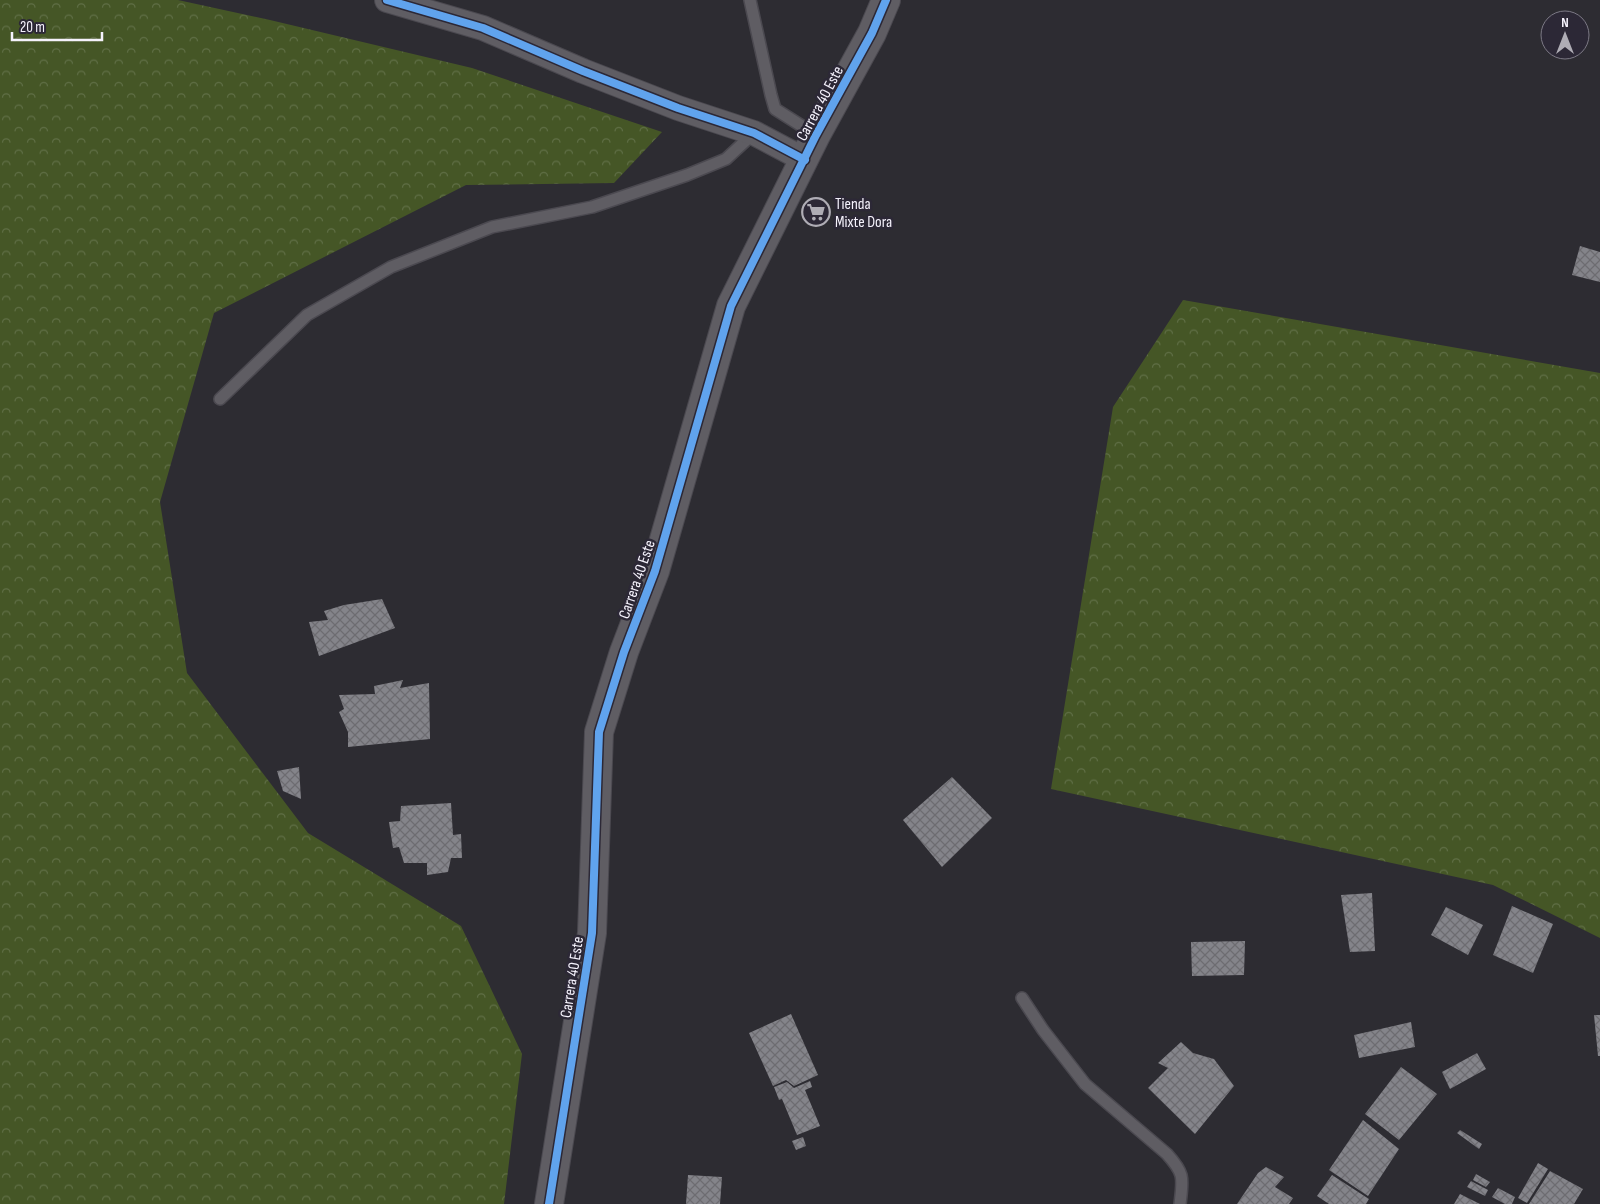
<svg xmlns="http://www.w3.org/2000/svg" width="1600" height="1204" font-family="'Sofia Sans Condensed',sans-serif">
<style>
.forest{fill:url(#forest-crowns)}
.building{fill:url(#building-cross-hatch)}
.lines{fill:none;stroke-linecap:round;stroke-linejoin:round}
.service-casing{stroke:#4b4950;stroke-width:14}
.minor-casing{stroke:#4b4950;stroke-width:26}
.tertiary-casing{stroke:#4b4950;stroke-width:30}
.service{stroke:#5f5d63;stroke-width:11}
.minor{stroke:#5f5d63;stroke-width:24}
.tertiary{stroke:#5f5d63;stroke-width:28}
.cycleway-casing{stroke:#2c2836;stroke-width:11}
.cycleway{stroke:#60a3ed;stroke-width:8}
.labels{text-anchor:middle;stroke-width:5;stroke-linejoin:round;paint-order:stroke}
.street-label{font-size:16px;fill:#f5f2fc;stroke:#2c2836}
.poi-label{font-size:16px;fill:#f5f2fc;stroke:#2c2836;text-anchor:start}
</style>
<defs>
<pattern id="forest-crowns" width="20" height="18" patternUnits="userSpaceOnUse" patternTransform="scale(1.25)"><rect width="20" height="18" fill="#455626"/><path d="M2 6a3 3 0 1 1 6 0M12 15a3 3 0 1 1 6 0" fill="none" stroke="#606f46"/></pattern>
<pattern id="building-cross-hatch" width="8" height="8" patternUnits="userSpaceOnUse" patternTransform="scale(1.25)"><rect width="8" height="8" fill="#84848a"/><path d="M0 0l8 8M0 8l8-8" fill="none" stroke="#6d6c71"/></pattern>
</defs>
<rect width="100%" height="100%" fill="#2d2c32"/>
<g class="forest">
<path d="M0 0H178L270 20 472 68 662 132 614 183 466 185 214 313 160 502 187 673 308 833 461 926 522 1054 504 1204H0Z"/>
<path d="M1183 300 1600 373V938L1493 885 1051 789 1113 407Z"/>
</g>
<g class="building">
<path d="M1580 246 1600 252V282L1572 275Z"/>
<path d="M382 599 395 628 319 656 309 622 328 620 324 611 344 605Z"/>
<path d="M403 680 400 688 429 683 430 739 348 747V732L339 712 344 709 339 695 375 694 374 686Z"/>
<path d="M299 767 301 799 283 791 277 771Z"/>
<path d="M952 777 992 818 942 867 903 820Z"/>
<path d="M451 803 453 835 461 834 462 858H451L448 872 427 875V863H404L399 847 393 848 389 822 400 821 401 806Z"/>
<path d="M1372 893 1375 951 1350 952 1341 895Z"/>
<path d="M1512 906 1553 924 1533 973 1493 955Z"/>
<path d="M1446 907 1483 925 1468 955 1431 935Z"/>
<path d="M1245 941 1244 975 1192 976 1191 942Z"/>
<path d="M791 1014 818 1075 794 1086 786 1080 773 1086 749 1033Z"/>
<path d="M1594 1015H1600V1056H1598Z"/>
<path d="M1411 1022 1415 1047 1359 1058 1354 1035Z"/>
<path d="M1181 1042 1193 1053 1214 1059 1234 1086 1195 1134 1148 1088 1168 1068 1158 1063Z"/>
<path d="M1477 1053 1486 1069 1450 1089 1442 1072Z"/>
<path d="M1401 1067 1437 1094 1399 1140 1365 1114Z"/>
<path d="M810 1081 812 1087 805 1090 820 1126 797 1135 782 1099 779 1100 774 1087 787 1082 794 1088Z"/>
<path d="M1363 1120 1399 1149 1368 1196 1329 1170Z"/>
<path d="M1460 1130 1482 1144 1479 1149 1457 1133Z"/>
<path d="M803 1137 806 1146 796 1150 792 1141Z"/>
<path d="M1538 1163 1548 1169 1527 1203 1518 1198Z"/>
<path d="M1266 1167 1284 1177 1275 1187 1293 1198 1289 1204H1237L1258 1173Z"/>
<path d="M1550 1171 1583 1189 1574 1204H1529Z"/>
<path d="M1476 1174 1490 1182 1486 1187 1473 1180Z"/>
<path d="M688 1175 722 1177 720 1204H686Z"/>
<path d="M1332 1175 1369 1199 1366 1204H1329L1317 1196Z"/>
<path d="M1471 1181 1488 1190 1485 1196 1467 1187Z"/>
<path d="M1498 1188 1515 1197 1512 1204H1505L1492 1197Z"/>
<path d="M1460 1194 1480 1204H1454Z"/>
</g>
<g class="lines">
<defs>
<g id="service">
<path d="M750 0 771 95 775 109 816 135"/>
<path d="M220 399 307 315 391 267 492 227 592 207 687 175 726 159 754 133"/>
<path d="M1022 998 1043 1030 1085 1084 1167 1154C1185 1174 1183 1178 1180 1204"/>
</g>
<path id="minor" d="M387 0 483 28 583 71 678 108 754 133 805 160"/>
<path id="tertiary" d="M549 1204 592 933 599 732 624 652 655 571 731 306 816 135 872 33 886 0"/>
</defs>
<use href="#service" class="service-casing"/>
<use href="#minor" class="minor-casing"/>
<use href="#tertiary" class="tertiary-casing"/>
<use href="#service" class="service"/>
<use href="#minor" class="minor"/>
<use href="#tertiary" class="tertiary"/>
<defs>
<g id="cycleway">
<path d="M387 0 483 28 583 71 678 108 754 133 805 160"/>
<path d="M549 1204 592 933 599 732 624 652 655 571 731 306 816 135 872 33 886 0"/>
</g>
</defs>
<use href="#cycleway" class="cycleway-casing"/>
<use href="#cycleway" class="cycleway"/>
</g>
<defs>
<symbol id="supermarket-ring" viewBox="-11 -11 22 22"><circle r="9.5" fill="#2c2836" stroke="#afadb5" stroke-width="1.5"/><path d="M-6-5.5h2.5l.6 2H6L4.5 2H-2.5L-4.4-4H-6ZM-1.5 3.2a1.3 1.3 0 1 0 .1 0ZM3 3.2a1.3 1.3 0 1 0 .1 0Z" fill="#afadb5"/></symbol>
</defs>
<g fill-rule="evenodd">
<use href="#supermarket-ring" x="800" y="196" width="32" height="32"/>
</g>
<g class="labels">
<g class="street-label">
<text transform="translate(819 103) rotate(-62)" y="6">Carrera 40 Este</text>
<text transform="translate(636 579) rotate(-71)" y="6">Carrera 40 Este</text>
<text transform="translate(571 977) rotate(-81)" y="6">Carrera 40 Este</text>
</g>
<g class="poi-label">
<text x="835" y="209">Tienda<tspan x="835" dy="18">Mixte Dora</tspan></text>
</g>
</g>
<g transform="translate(1565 35)"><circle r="24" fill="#2c2836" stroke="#7c7985"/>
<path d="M0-4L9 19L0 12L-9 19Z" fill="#afadb5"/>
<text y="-8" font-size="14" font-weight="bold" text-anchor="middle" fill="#f5f2fc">N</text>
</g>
<path d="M12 32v8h90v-8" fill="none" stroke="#f5f2fc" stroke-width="2.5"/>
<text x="20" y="32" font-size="15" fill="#f5f2fc" stroke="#2c2836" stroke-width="4" paint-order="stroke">20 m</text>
</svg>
